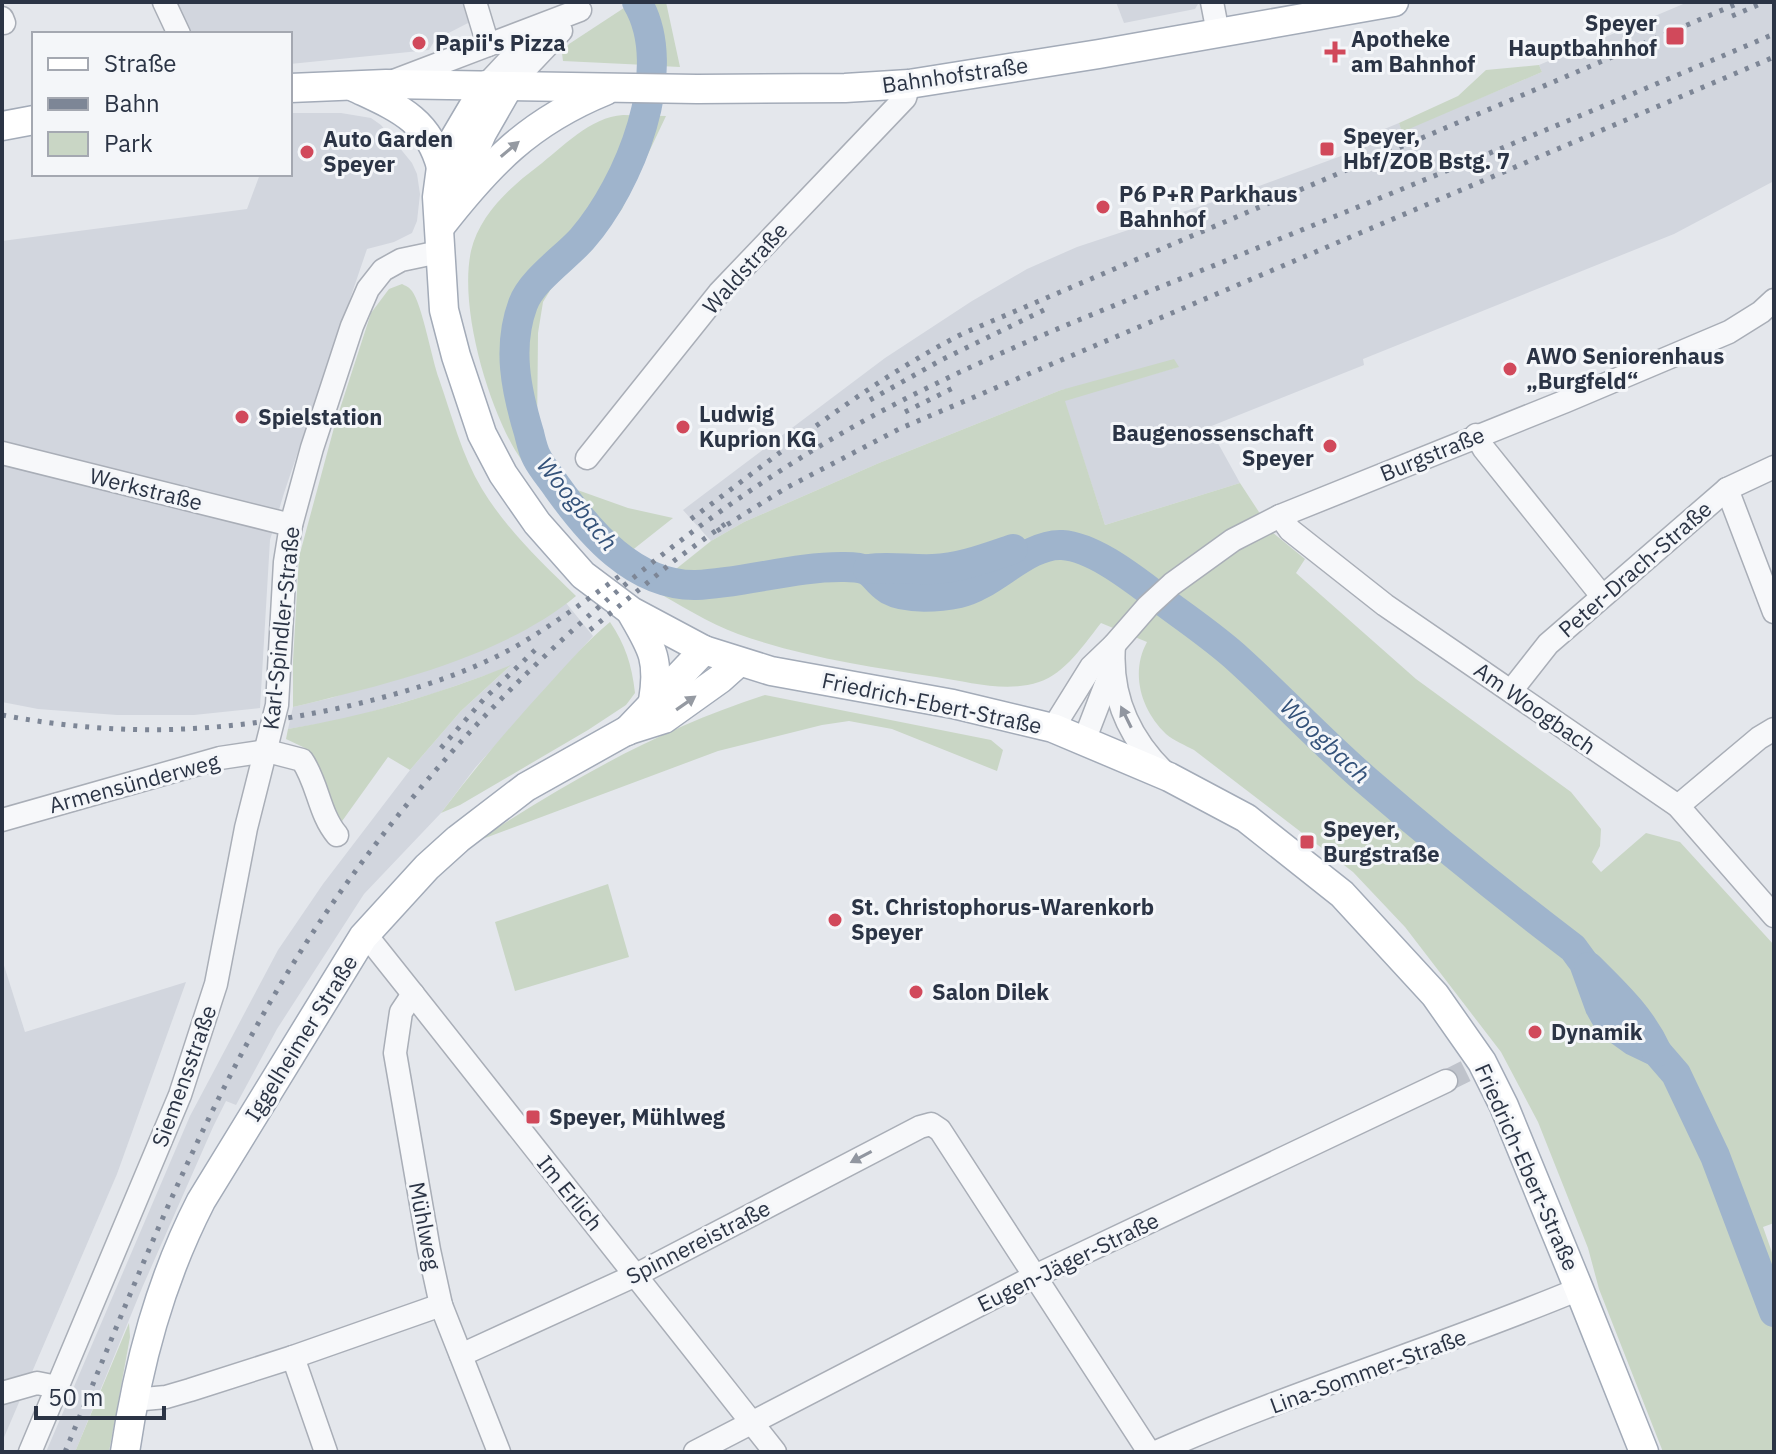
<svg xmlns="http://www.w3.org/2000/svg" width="1776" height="1454" font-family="'IBM Plex Sans',sans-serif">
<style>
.built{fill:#d2d6de}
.green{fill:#c9d6c5}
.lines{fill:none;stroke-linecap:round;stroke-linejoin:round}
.river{stroke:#9fb4cc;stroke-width:30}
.minor-tunnel{stroke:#bfc3cb;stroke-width:22;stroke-dasharray:22 11;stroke-linecap:butt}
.minor-casing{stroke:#a9aeb7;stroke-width:25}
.major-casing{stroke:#a3abb8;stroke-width:31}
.minor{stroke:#f7f8fa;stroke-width:22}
.major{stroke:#fff;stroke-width:28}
.rail{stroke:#7d8696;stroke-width:5;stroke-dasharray:4 8;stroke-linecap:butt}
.oneway{fill:#959aa2}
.oneway2{fill:#9196a0}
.poi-dot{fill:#d1495b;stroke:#f4f6f9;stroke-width:3}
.labels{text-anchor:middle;stroke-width:6;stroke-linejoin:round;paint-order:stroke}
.poi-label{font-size:22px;font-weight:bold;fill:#2b3445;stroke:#f4f6f9;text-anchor:start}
.street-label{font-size:22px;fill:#2b3445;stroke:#f4f6f9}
.water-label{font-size:24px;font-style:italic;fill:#34527a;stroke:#f4f6f9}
</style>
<rect width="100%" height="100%" fill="#e4e7ec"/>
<g class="built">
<path d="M174 2H464L470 22 435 40 429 50 290 64V34H187Z"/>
<path d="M1116 2H1198V4L1195 9 1124 23Z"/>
<path d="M1688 2H1774V181L1674 234 1363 359 1364 365 1209 427 1240 483 1105 525 1064 400 1178 367 1061 390 879 463 744 522 711 541 683 510 885 358 972 301 1027 269 1077 247 1240 193 1363 148 1360 139 1399 123 1402 131 1542 72 1539 65Z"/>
<path d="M290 113H341L371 118 381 125 412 163 417 174 420 194 417 221 412 233 394 242 367 249 284 493 270 540 260 708 194 715H117L38 709 2 702V241L247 209 260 174H290Z"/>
<path d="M566 603 593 636 475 768 441 813 364 894 277 1029 236 1105 226 1101 213 1127 142 1288 75 1452H46L190 1116 278 950 323 884 410 770 461 711 509 667 435 693 347 719 288 729 293 707 331 698 508 638Z"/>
<path d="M2 959 25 1032 186 982 117 1174 2 1442Z"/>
</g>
<g class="green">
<path d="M646 2H666L680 67 660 66 654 21Z"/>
<path d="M630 4 641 27 646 65 563 61 562 53 569 44Z"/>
<path d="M1539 65 1542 72 1402 132 1399 123 1458 96 1486 70Z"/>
<path d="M623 115 666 116 622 209 603 233 557 279 543 302 538 333 537 434 548 463 569 487 628 508 673 518 611 567C577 531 542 494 515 450 487 402 459 307 471 251 479 216 509 188 537 167 563 147 590 117 623 115Z"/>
<path d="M402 284C406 286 409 287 412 291 422 304 432 360 439 379 452 416 462 456 482 489 507 530 541 562 576 596 501 658 386 684 293 707V661L299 557 335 424 371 313 389 289Z"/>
<path d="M1174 359 1179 367 1065 401 1105 525 1240 483 1272 532 1305 559 1296 573 1416 679 1571 792 1601 829 1600 846 1592 862 1601 872 1646 833 1680 842 1774 945V1223L1763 1227 1774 1258V1452H1663L1599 1289 1588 1248 1538 1122 1501 1052 1405 927 1353 872 1194 750C1185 745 1174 741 1166 734 1141 710 1130 673 1147 642L1101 623C1085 643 1065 674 1039 682 1006 693 970 682 936 677 870 667 802 657 738 634 708 623 679 604 651 589L711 541 744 522 879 463 1061 390Z"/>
<path d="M610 622C625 644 632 665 635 693L626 705 588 730 460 805 441 813C475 768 511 725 549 684 569 662 588 640 610 622Z"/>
<path d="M511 665 461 711 410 770 388 757 340 824 305 748 286 739 288 729C365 716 439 694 511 665Z"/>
<path d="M765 695 991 740 1003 750 997 771 892 729 849 721 822 725 718 751 477 841C568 781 662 728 765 695Z"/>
<path d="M608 884 629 957 515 991 495 922Z"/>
<path d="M129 1323 130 1337 109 1452H75Z"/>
</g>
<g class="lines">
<g class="river">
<path d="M637 2C677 69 629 185 582 239 565 258 532 280 523 304 507 347 516 390 529 433 531 441 533 451 537 458 542 468 551 478 557 487 589 532 634 586 696 585 746 583 795 566 845 567 877 567 869 577 889 590 907 600 941 597 959 593 993 586 1027 543 1062 545 1093 547 1131 577 1155 595 1182 616 1213 636 1239 660 1282 699 1323 743 1367 781 1434 839 1502 894 1573 948L1584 963 1600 1007 1609 1023 1634 1041 1657 1052 1676 1074 1715 1156 1774 1312"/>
<path d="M868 569C890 566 911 570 933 569 961 568 986 558 1013 549"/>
<path d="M1589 967C1616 994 1641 1017 1657 1052"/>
</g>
<path class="minor-tunnel" d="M1446 1081 1468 1070"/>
<defs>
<g id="minor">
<path d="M164 2 179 34"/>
<path d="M475 2 488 45"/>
<path d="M1212 2 1218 33"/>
<path d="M2 18 4 23"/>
<path d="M391 82 580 10"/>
<path d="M486 85 515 54 542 33"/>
<path d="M509 86 561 31"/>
<path d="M1476 435 1484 449 1602 596"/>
<path d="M2 453 291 525"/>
<path d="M587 458 719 293 905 98 909 84"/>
<path d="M1727 489 1774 612"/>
<path d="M1280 516 1290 530 1385 605 1678 806 1774 916"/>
<path d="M1114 645C1110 695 1129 738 1165 773"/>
<path d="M1511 691 1548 644 1727 489 1774 467"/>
<path d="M1053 728 1091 667 1114 645 1148 606 1172 584 1233 540 1280 516 1566 401 1729 332 1761 312 1774 300"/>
<path d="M1084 741 1111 671"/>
<path d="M1678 806 1759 738 1774 729"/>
<path d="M2 820 220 758 267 751 302 760C318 783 319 814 337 835"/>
<path d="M363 937 374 945 413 994 775 1452"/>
<path d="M413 994 401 1012 395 1053 429 1250 441 1305 499 1452"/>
<path d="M461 1355 636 1275 920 1127 931 1124 940 1130 1149 1452"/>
<path d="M293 1357 326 1452"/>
<path d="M2 1393 37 1383 57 1387"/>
<path d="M133 1396 144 1399 166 1397 190 1390 293 1357 441 1305"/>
<path d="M30 1452 180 1095 216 984 246 828 277 705 285 562 291 525 312 448 352 326 368 289 383 270 401 260 439 252"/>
<path d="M695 1452 1035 1276 1446 1081"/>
<path d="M1156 1452C1294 1391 1440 1347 1579 1289"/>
</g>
<g id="major">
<path d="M486 85 447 151 441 167 437 197 444 310 456 356 482 434 503 474 537 523 583 575 631 611 704 650 771 671 953 704 1053 728 1169 777 1246 818 1342 894 1435 995 1482 1062 1504 1106 1579 1289 1644 1452"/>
<path d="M354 87C396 107 428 118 441 167"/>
<path d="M290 88 386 84 697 89 845 88 909 84 1099 54 1394 2"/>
<path d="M2 126 34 120"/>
<path d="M456 192 482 133 509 86"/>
<path d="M440 227C489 164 529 122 605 91"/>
<path d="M631 612C652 648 660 659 653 701"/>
<path d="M627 731 704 650"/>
<path d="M125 1452C138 1364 160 1281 201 1201L363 937 427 867 458 839 526 787 626 731 664 719 720 679 739 662"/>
</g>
</defs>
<use href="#minor" class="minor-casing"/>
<use href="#major" class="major-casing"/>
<use href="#minor" class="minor"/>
<use href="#major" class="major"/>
<g class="rail">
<path d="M1732 16 1765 2"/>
<path d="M870 400 943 359 1044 310"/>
<path d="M905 412 955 387"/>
<path d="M691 519C780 454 865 383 964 333L1741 2"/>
<path d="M717 531 786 488 899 429 1774 57"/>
<path d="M590 630 675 560 725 524"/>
<path d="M2 715C122 738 225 733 344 707 404 693 466 675 520 644 557 622 591 597 625 572"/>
<path d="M441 748 484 699 535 650"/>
<path d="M65 1452C142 1266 215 1074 330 907 460 718 633 557 830 440 961 363 1104 310 1245 253 1422 181 1599 109 1774 34"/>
</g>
</g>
<defs><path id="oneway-solid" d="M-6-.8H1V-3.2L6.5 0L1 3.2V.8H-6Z" transform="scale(2)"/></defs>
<g class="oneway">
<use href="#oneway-solid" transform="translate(510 149) rotate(-40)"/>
<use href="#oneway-solid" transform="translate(686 703) rotate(-35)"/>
</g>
<g class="oneway2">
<use href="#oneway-solid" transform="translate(1126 717) rotate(-116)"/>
<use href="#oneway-solid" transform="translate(861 1157) rotate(152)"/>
</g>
<g class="poi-dot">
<rect x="1665" y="26" width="20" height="20" rx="4"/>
<circle cx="419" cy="43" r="8"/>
<path d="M1331 40h8v8h8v8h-8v8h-8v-8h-8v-8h8z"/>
<rect x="1319" y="141" width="16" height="16" rx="4"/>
<circle cx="307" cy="152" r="8"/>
<circle cx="1103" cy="207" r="8"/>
<circle cx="1510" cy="369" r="8"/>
<circle cx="242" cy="417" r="8"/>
<circle cx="683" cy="427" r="8"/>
<circle cx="1330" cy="446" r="8"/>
<rect x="1299" y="834" width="16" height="16" rx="4"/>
<circle cx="835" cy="920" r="8"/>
<circle cx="916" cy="992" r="8"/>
<circle cx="1535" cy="1032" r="8"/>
<rect x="525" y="1109" width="16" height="16" rx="4"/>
</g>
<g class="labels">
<g class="poi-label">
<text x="1657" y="31" text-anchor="end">Speyer<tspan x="1657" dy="25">Hauptbahnhof</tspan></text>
<text x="1351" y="47">Apotheke<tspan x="1351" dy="25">am Bahnhof</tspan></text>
<text x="435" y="51">Papii's Pizza</text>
<text x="1343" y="144">Speyer,<tspan x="1343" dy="25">Hbf/ZOB Bstg. 7</tspan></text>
<text x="323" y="147">Auto Garden<tspan x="323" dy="25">Speyer</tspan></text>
<text x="1119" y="202">P6 P+R Parkhaus<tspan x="1119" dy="25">Bahnhof</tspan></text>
<text x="1526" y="364">AWO Seniorenhaus<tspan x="1526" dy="25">„Burgfeld“</tspan></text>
<text x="699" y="422">Ludwig<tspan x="699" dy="25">Kuprion KG</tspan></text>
<text x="258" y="425">Spielstation</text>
<text x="1314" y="441" text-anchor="end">Baugenossenschaft<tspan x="1314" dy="25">Speyer</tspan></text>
<text x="1323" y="837">Speyer,<tspan x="1323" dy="25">Burgstraße</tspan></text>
<text x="851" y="915">St. Christophorus-Warenkorb<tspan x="851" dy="25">Speyer</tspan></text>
<text x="932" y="1000">Salon Dilek</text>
<text x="1551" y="1040">Dynamik</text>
<text x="549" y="1125">Speyer, Mühlweg</text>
</g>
<g class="street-label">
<text transform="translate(955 75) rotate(-8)" y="8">Bahnhofstraße</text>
<text transform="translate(745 268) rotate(-48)" y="8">Waldstraße</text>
<text transform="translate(1432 454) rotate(-22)" y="8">Burgstraße</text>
<text transform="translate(146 489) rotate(14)" y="8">Werkstraße</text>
<text transform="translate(1635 569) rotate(-41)" y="8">Peter-Drach-Straße</text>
<text transform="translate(281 628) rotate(-84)" y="8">Karl-Spindler-Straße</text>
<text transform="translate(932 703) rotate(12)" y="8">Friedrich-Ebert-Straße</text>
<text transform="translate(1535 708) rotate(35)" y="8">Am Woogbach</text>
<text transform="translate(134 783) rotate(-15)" y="8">Armensünderweg</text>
<text transform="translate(301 1038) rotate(-58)" y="8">Iggelheimer Straße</text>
<text transform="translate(184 1076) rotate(-70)" y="8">Siemensstraße</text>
<text transform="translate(1527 1167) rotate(66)" y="8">Friedrich-Ebert-Straße</text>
<text transform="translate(570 1193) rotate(51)" y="8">Im Erlich</text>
<text transform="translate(425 1226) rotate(79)" y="8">Mühlweg</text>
<text transform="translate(698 1242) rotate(-27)" y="8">Spinnereistraße</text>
<text transform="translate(1068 1262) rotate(-26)" y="8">Eugen-Jäger-Straße</text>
<text transform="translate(1368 1371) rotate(-20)" y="8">Lina-Sommer-Straße</text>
</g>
<g class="water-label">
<text transform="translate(577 504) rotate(51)" y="8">Woogbach</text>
<text transform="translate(1325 741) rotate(43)" y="8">Woogbach</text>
</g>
</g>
<rect width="1776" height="1454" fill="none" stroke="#2b3445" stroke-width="8"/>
<rect x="32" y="32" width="260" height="144" fill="#f4f6f9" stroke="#a4a8b1" stroke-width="2"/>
<rect x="48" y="58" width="40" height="12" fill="#ffffff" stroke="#a4a8b1" stroke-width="2"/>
<text x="104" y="72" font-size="24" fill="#2b3445">Straße</text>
<rect x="48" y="98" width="40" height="12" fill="#7d8696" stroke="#a4a8b1" stroke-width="2"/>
<text x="104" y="112" font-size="24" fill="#2b3445">Bahn</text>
<rect x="48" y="132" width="40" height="24" fill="#c9d6c5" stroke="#a4a8b1" stroke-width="2"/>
<text x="104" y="152" font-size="24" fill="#2b3445">Park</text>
<path d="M36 1406v12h128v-12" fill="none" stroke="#2b3445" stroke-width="4"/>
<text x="48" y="1406" font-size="24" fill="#2b3445" stroke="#f4f6f9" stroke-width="6" paint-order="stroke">50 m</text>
</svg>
